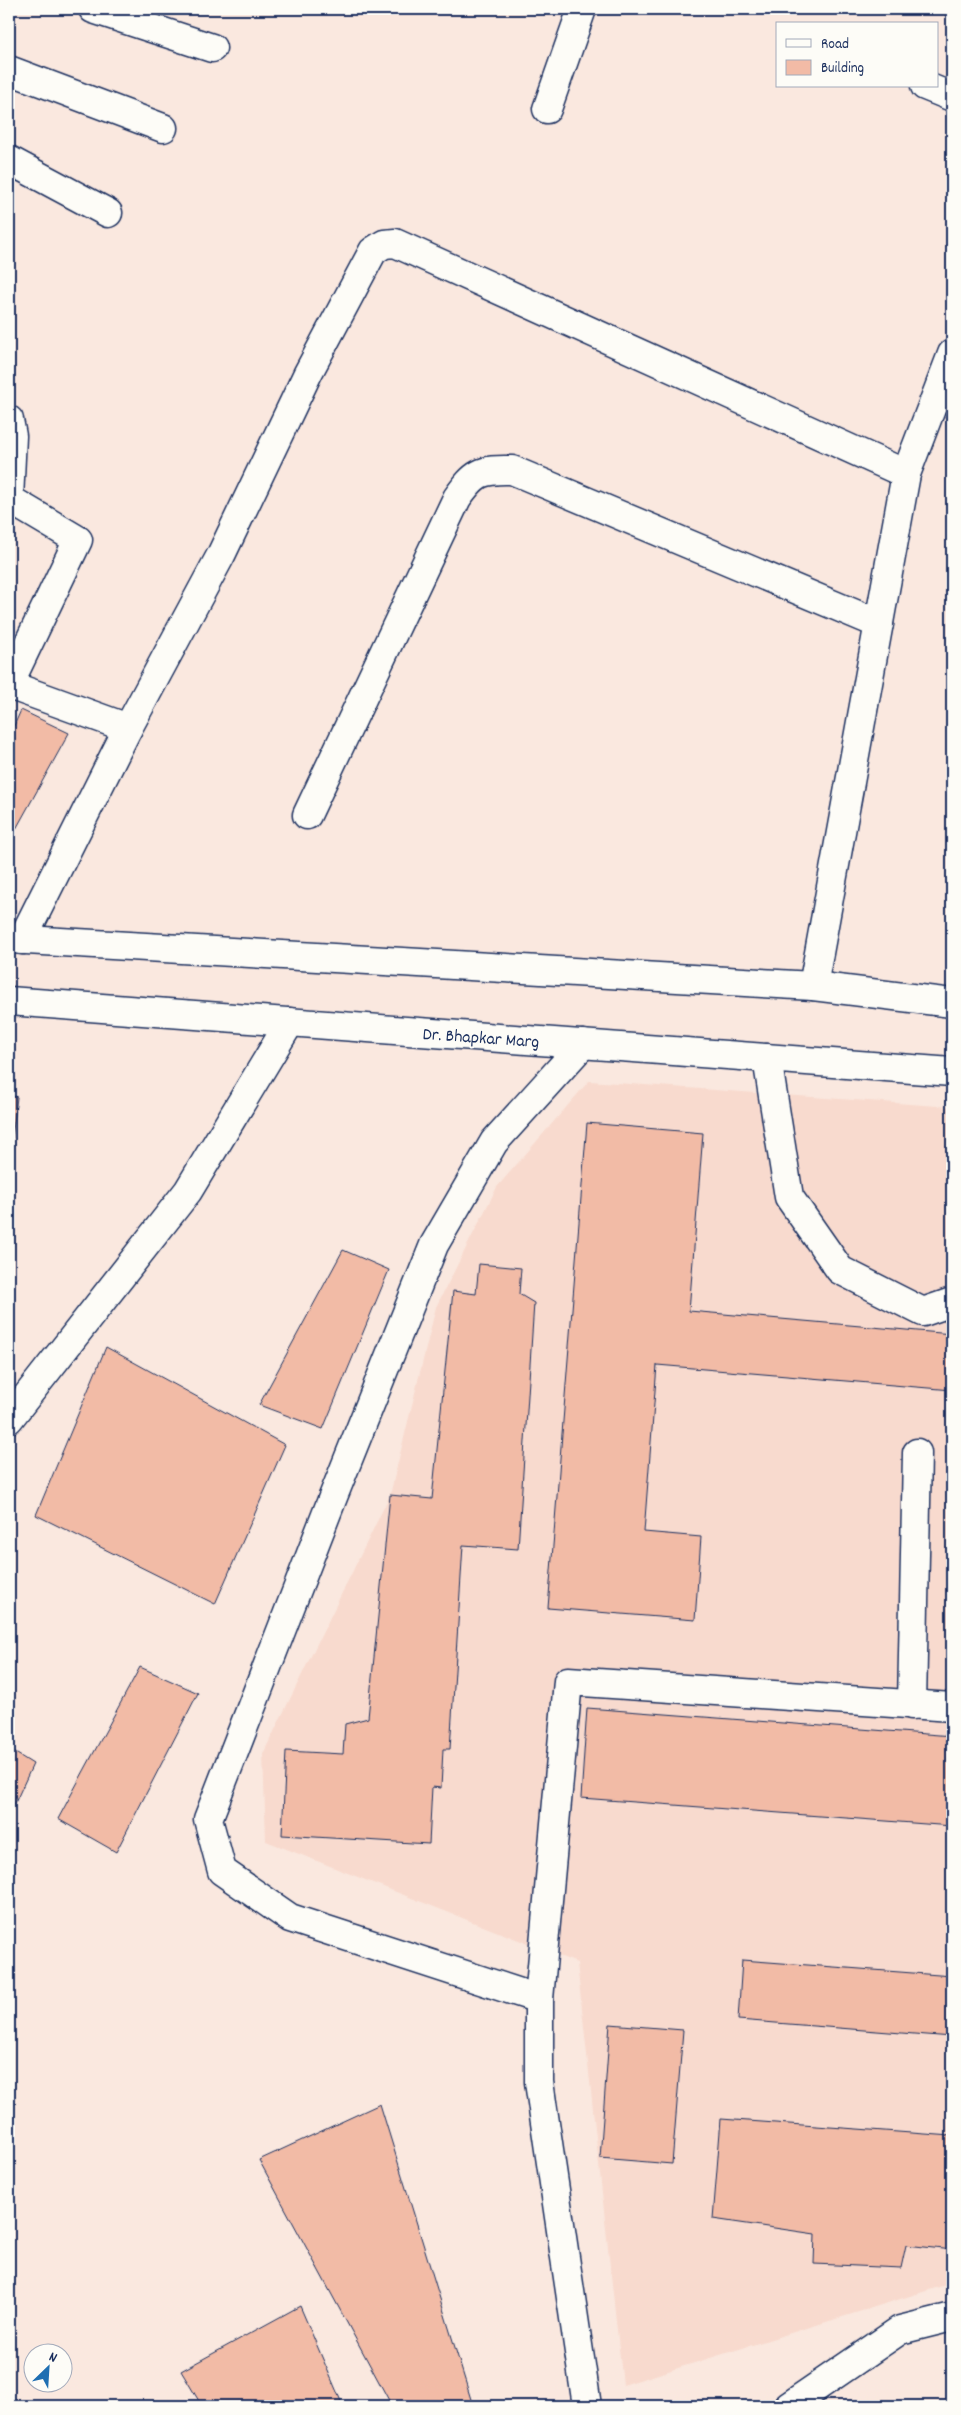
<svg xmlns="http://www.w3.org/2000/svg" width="961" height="2415" font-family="Dekko,sans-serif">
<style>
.built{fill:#f8dace}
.building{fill:#f2bba6;stroke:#1b2f5e}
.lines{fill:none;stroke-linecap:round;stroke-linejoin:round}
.minor-casing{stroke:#1b2f5e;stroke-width:31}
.major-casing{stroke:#1b2f5e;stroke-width:31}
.minor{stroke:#fdfcf7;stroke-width:28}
.major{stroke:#fdfcf7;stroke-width:28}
.labels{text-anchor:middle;stroke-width:4;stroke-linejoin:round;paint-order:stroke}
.street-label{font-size:18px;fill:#1b2f5e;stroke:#fdfcf7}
</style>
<rect width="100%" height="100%" fill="#fae8df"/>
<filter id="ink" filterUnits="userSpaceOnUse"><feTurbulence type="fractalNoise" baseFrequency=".02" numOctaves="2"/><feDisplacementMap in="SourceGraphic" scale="10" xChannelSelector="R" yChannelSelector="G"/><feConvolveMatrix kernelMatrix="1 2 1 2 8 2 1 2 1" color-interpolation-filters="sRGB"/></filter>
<g filter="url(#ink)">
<path class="built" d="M589 1081 952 1107V2283L623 2385 577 1963 266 1841 263 1754 390 1495 436 1307 497 1187Z"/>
<g class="building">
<path d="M21 710 69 733 11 838 9 837V737Z"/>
<path d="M9 1096 17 1097 9 1164Z"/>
<path d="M587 1123 703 1133 689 1311 952 1334V1390L657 1365 644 1532 701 1537 695 1620 548 1608Z"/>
<path d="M343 1250 389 1270 323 1429 259 1405Z"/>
<path d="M479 1264 521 1268 519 1294 534 1303 518 1549 463 1545 450 1749H443L441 1788 432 1787 429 1844 282 1835 286 1751 343 1754 345 1724 368 1718 390 1495 432 1499 453 1291 476 1294Z"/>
<path d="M106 1347 285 1445 215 1604 36 1515Z"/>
<path d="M140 1667 198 1693 116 1852 58 1819Z"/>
<path d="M587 1708 952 1736V1826L581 1798Z"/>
<path d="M9 1749 33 1764 9 1816Z"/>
<path d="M742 1960 952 1976V2037L738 2020Z"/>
<path d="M610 2024 683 2030 672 2164 600 2158Z"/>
<path d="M380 2104 473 2406H392L259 2160Z"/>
<path d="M721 2119 952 2136V2250L906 2245 901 2268 814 2264 815 2234 713 2219Z"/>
<path d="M300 2306 343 2406H202L181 2371Z"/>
</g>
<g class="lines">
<defs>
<g id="minor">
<path d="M93 9 212 48"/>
<path d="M9 70 163 128"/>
<path d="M925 86 952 97"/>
<path d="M547 109 582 9"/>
<path d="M9 160 108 213"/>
<path d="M9 420 12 436 9 499"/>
<path d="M9 499 78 540 9 684"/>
<path d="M9 685 128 728 221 555 308 373 373 251 384 244 395 243 906 474"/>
<path d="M307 815 457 498C475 473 480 469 512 470L879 624"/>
<path d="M22 940 128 728"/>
<path d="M813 986 906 474 952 354"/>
<path d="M767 1058 789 1197 840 1270 923 1312 952 1302"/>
<path d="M9 1419 188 1191 290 1022"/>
<path d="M912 1705 917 1453"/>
<path d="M539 1999 290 1918 222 1871 208 1819 333 1497 434 1245 494 1142 583 1044"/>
<path d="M587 2406 539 2082V1999L568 1681 952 1707"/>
<path d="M789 2406 900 2330 952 2317"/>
</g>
<g id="major">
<path d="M9 939 813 986 952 1003"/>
<path d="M9 1001 952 1072"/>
</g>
</defs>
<use href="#minor" class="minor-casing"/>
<use href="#major" class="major-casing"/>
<use href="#minor" class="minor"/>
<use href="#major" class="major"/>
</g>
</g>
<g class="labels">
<g class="street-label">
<text transform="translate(481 1037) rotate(4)" y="6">Dr. Bhapkar Marg</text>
</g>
</g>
<rect width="961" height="2415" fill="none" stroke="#fdfcf7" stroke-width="30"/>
<rect x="15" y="15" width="931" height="2385" fill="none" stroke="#1b2f5e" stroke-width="2" filter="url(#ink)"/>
<rect x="776" y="22" width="162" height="65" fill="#fdfcf7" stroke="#a3aaba"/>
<rect x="786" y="39" width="25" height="8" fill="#fdfcf7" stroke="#a3aaba"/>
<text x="821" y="48" font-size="15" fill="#1b2f5e">Road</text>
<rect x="786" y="60" width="25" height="15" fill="#f2bba6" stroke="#a3aaba"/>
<text x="821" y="72" font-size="15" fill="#1b2f5e">Building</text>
<g transform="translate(48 2368) rotate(25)"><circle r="24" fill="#fdfcf7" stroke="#a3aaba"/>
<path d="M0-4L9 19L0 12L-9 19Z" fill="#1f6fb2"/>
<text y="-8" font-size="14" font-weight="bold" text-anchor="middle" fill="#1b2f5e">N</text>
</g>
</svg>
